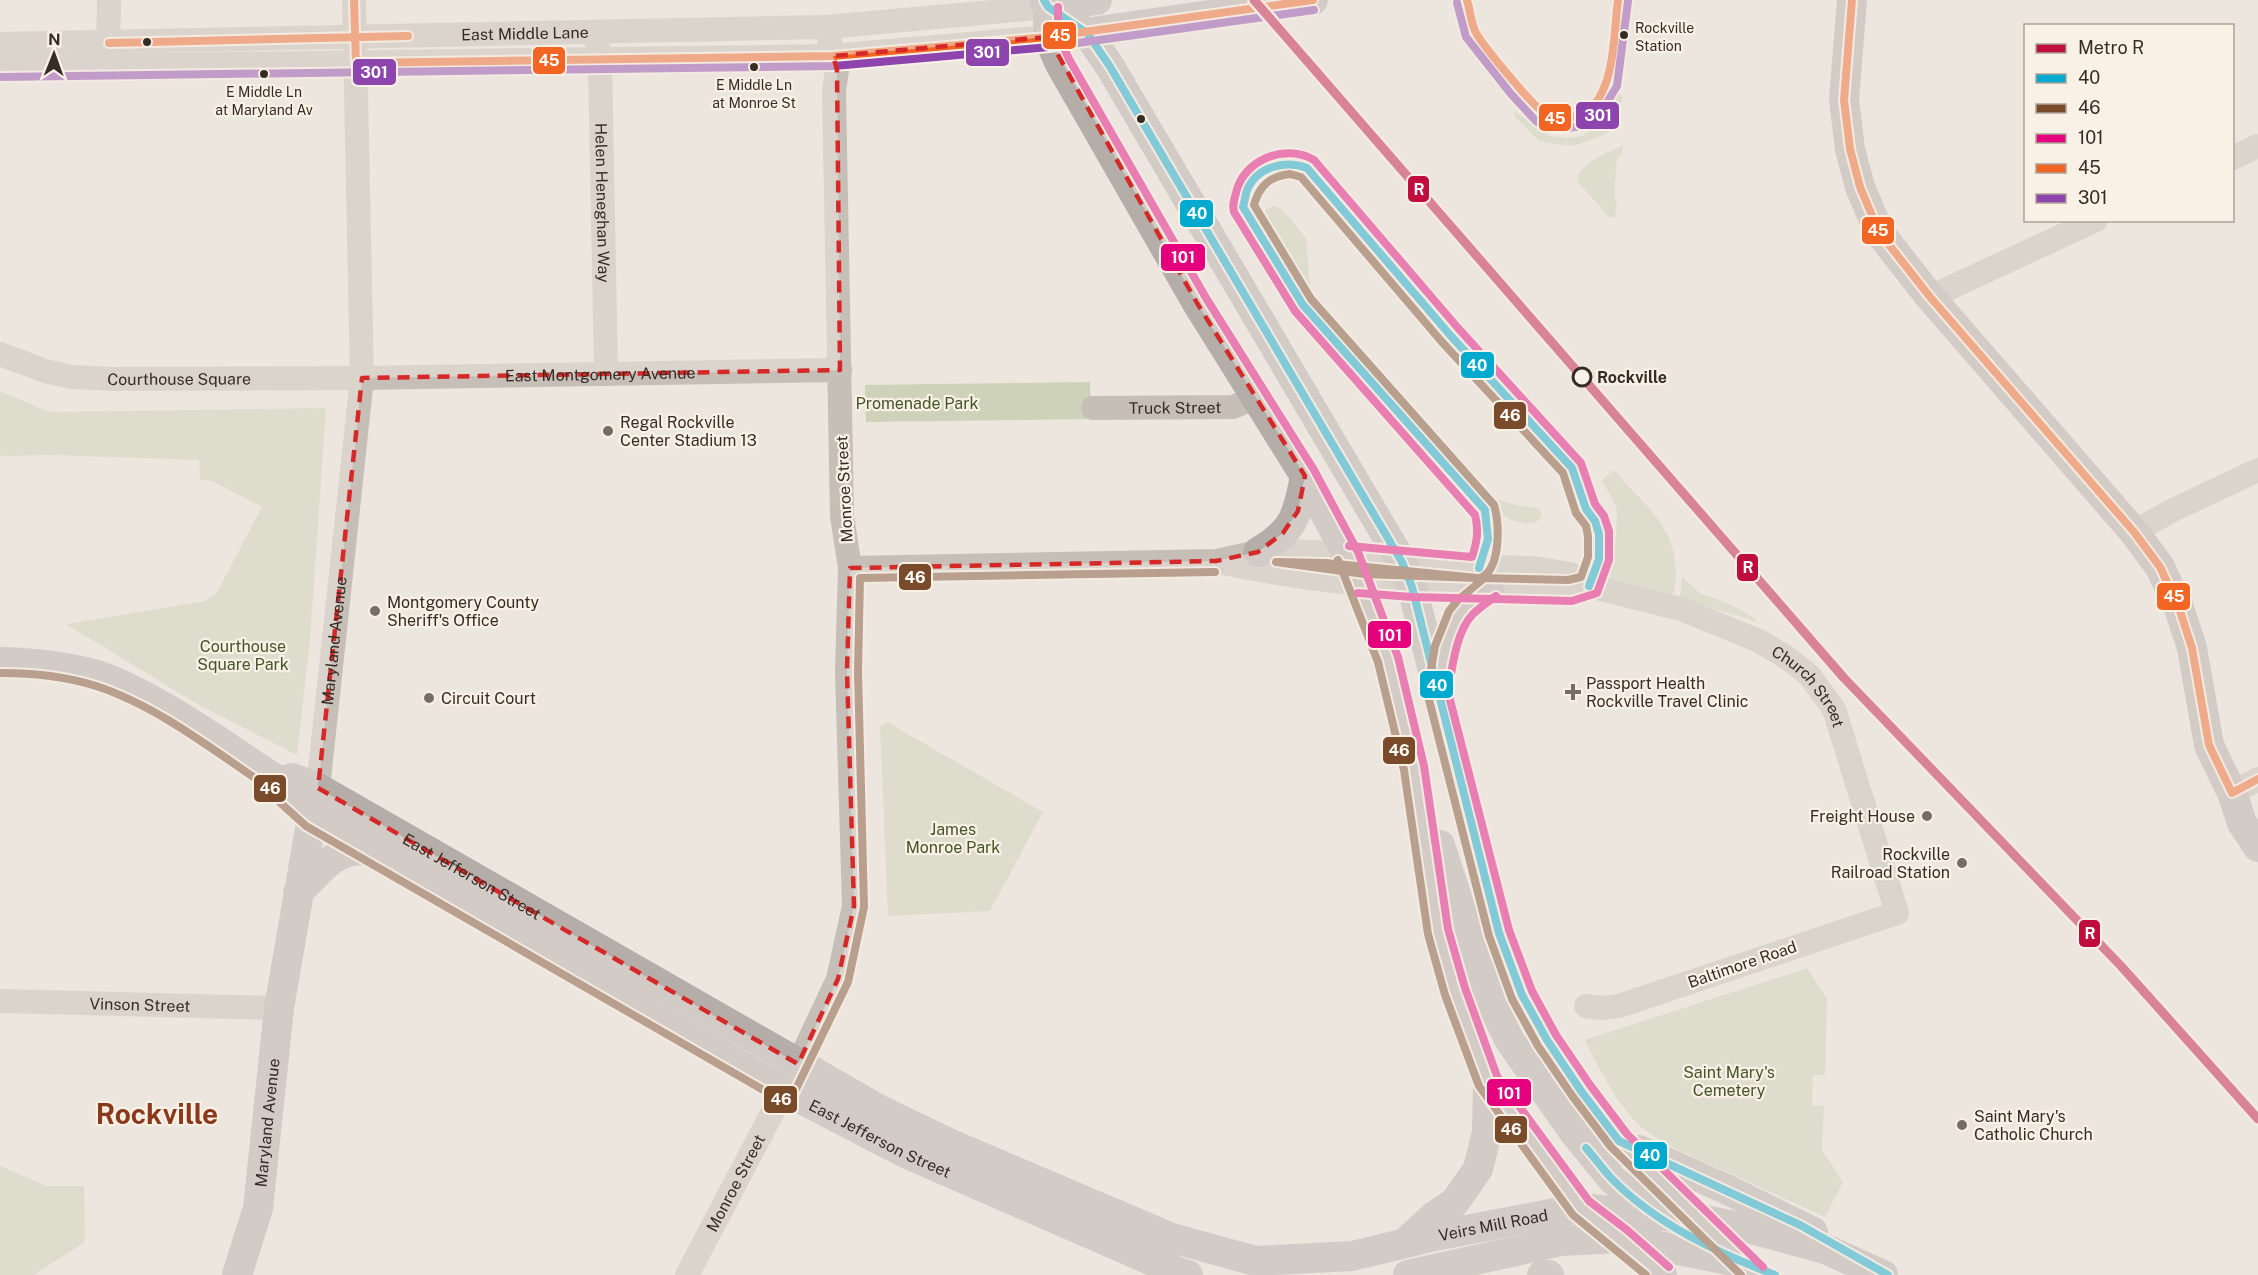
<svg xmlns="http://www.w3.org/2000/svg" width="2258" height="1275" font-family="'Public Sans',sans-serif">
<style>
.green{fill:#cdd2b8}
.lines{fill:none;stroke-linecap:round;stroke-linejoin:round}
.minor{stroke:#c6bfb8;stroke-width:24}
.major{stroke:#b4ada8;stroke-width:30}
.bus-1-casing{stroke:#faf1e6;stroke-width:12}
.bus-2-casing{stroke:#faf1e6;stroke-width:12}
.bus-3-casing{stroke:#faf1e6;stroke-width:12}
.bus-4-casing{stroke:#faf1e6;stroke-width:12}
.bus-5-casing{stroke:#faf1e6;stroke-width:12}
.bus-1{stroke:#00a9ce;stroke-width:8}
.bus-2{stroke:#7a4b2a;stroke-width:8}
.bus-3{stroke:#e5007d;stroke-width:8}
.bus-4{stroke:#f26522;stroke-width:8}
.bus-5{stroke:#8e44ad;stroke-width:8}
.metro-1-casing{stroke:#faf1e6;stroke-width:14}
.metro-1{stroke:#bf0d3e;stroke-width:9}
.marked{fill:none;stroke:#d62828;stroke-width:4.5;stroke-dasharray:12 8;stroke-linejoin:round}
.bus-dot{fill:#362c26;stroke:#faf1e6;stroke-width:2}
.stop-dot{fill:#faf1e6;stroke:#362c26;stroke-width:3}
.poi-dot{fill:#766d67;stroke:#faf1e6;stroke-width:2}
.labels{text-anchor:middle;stroke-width:4.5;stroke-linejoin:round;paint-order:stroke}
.bus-label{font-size:14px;fill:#362c26;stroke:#faf1e6}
.street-label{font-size:16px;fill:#362c26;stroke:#faf1e6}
.stop-label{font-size:16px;font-weight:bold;fill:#362c26;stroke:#faf1e6;text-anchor:start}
.park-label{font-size:16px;fill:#445629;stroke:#faf1e6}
.poi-label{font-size:16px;fill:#362c26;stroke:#faf1e6;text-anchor:start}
.town-label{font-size:28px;font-weight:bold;fill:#89391c;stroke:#faf1e6}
.line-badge{stroke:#faf1e6;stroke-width:2}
.badge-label{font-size:16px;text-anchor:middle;font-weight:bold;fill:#fff}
</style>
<rect width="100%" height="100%" fill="#ece6df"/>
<g class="green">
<path d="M1616 94 1623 95 1618 115 1607 134 1574 146 1547 143 1538 140 1515 117 1514 111 1549 136 1568 138 1583 136 1611 114Z"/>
<path d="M1623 146 1622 155 1617 158 1614 198 1617 199 1615 216 1610 218 1578 182 1577 177C1586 162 1606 152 1623 146Z"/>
<path d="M1273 206 1282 209 1306 238 1310 287 1316 296 1459 460 1455 464 1343 336 1303 283 1264 219 1266 209Z"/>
<path d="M1090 382 1091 419 866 422 865 385Z"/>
<path d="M0 391 49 412 326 408 310 639 297 755 197 704 66 624 204 601 216 594 262 507 212 481 200 480 199 460 54 455 0 456Z"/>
<path d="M1463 465C1483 497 1503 505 1540 508 1548 527 1521 525 1510 519 1505 517 1501 512 1498 509L1496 512 1459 468Z"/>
<path d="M1614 470C1650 512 1684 531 1674 592L1671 595 1608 583 1612 553 1616 539 1617 510 1611 496 1601 480Z"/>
<path d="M1682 577 1700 593 1729 604 1755 618 1756 622C1732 613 1702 607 1680 597Z"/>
<path d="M887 722 1043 812 990 911 888 916 880 726Z"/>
<path d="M1807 968 1827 999 1825 1075H1813L1812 1105 1824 1106 1822 1149 1843 1182 1825 1217C1790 1201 1755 1185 1720 1169 1691 1155 1655 1143 1633 1119 1613 1096 1598 1067 1585 1040Z"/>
<path d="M0 1166 47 1186H84L85 1242 34 1275H0Z"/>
</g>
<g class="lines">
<g class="minor">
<path id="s1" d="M597 43 600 60 606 374"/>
<path id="s2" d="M0 44 826 27 1048 7"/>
<path d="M108 58 109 0"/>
<path d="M0 67 833 56 1048 37"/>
<path d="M2232 158 2258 146"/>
<path d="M1930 297 2096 220"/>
<path id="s3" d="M0 354 45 371 72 377 113 379 362 378 840 370"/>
<path id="s4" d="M1093 408 1233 407 1256 397"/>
<path d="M2134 532 2171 511 2258 470"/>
<path d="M1224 563C1286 576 1351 585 1414 587 1466 589 1518 588 1569 591L1589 586"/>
<path id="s5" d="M850 568 1216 561 1258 552 1293 551 1327 553 1440 566 1534 568 1570 574 1589 586 1681 609 1759 641 1789 659 1809 675 1834 709 1897 913 1619 1006 1602 1008 1586 1006"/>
<path id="s6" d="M318 788 362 378 354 0"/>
<path d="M2232 793 2258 779"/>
<path id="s7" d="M0 1001 279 1008"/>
<path id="s8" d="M687 1275 798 1064 838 979 854 906 847 671 850 568 842 516 834 91 837 70 826 27"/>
</g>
<g class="major">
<path d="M1044 0 1048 7 1087 33 1109 65 1402 562 1412 587 1499 933 1522 995 1547 1040 1581 1091 1619 1141 1756 1275"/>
<path d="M1852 0 1844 100 1850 149 1860 187 1879 232 1930 297 2134 532 2160 567 2179 608 2192 648 2209 745 2232 793 2242 823 2258 847"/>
<path d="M1048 7V37L1060 64 1197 303 1305 476 1348 556 1388 659 1414 768 1438 931 1455 991 1488 1081 1581 1208 1620 1238 1662 1275"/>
<path d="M1048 7 1097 0"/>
<path d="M1072 35 1313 0"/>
<path d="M1258 552C1294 531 1298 515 1305 476"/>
<path id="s9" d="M0 662C29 662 81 668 108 679 170 705 224 746 280 782L283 791 311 817 784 1090 905 1153 1180 1273 1188 1275"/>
<path d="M1439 683C1443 659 1446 628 1464 609 1471 601 1481 595 1489 588"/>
<path id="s10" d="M280 782 292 778 318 788 880 1110 953 1145 1172 1238 1255 1261 1352 1256 1435 1236 1581 1208 1699 1219 1755 1230 1825 1249 1883 1275"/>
<path d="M1440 845 1491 1003 1510 1041 1573 1131 1613 1180 1657 1216"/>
<path d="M298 893C321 870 332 849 368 850"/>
<path d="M1639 1150 1728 1190 1813 1232"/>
<path d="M1407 1241 1433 1217 1455 1202 1478 1169 1487 1132 1488 1081"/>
<path id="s11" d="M237 1275 258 1208 279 1008 315 800"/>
<path d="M1408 1275 1561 1241 1620 1238 1747 1264"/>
<path d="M1542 1275H1549"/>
</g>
<defs>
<g id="bus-1">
<path d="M1044 0 1048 7 1087 33 1109 65 1402 562 1412 587 1499 933 1522 995 1547 1040 1581 1091 1619 1141 1800 1225 1888 1275"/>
<path d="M1479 568 1488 539 1485 510 1303 305 1243 207C1245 201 1245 194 1248 188 1259 166 1286 160 1307 168L1450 335 1572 468 1586 509 1595 521 1599 534V559L1589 586"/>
<path d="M1586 1148C1595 1158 1603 1170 1613 1180 1658 1225 1716 1252 1775 1275"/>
</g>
<g id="bus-2">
<path d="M1290 174 1301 177 1442 342 1563 473 1576 513 1586 526 1588 536V557L1581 577 1568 580 1480 578C1501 570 1500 523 1494 505L1311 299 1254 205C1259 186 1270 176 1290 174Z"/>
<path d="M1338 560 1378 662 1404 770 1428 934 1445 995 1479 1086 1573 1215 1646 1275"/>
<path d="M1276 562 1326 563 1477 578 1364 574Z"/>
<path d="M1482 580 1458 600 1449 611 1435 646 1427 692 1489 936 1512 999 1538 1046 1573 1097 1611 1147 1741 1275"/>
<path d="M0 673C32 673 65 676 96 686 158 706 217 753 271 789L275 798 306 826 779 1099 785 1100 793 1095 848 982 864 907 858 671 860 578 1215 572"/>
</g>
<g id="bus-3">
<path d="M1058 7V35L1069 59 1206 298 1314 470 1358 552 1398 657 1424 766 1448 929 1465 988 1497 1076 1589 1201 1627 1230 1669 1267"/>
<path d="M1349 546 1472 557C1477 542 1479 530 1475 515L1295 311 1234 212C1232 205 1234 200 1236 193 1243 160 1285 143 1314 160L1458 328 1581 463 1595 504 1604 516 1609 531V560L1597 593 1572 601 1412 597 1358 593"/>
<path d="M1496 596C1488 602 1479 608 1473 614 1456 631 1452 669 1448 692L1509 930 1532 991 1556 1035 1590 1085 1627 1134 1763 1267"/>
</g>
<g id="bus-4">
<path d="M354 0 356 63 833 56 1048 37 1313 0"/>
<path d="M1467 0C1470 10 1471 22 1475 31 1482 45 1534 108 1547 115 1561 123 1582 117 1593 106 1615 82 1614 31 1618 0"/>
<path d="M1852 0 1844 100 1850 149 1860 187 1879 232 1930 297 2134 532 2160 567 2179 608 2192 648 2209 745 2232 793 2258 779"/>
<path d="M109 43 408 36"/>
</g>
<g id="bus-5">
<path d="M1457 3 1466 37 1511 94 1536 121 1544 126 1560 129 1582 126 1600 114 1617 86 1628 1"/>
<path d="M0 77 834 66 1049 47 1314 10"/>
</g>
</defs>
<use href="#bus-1" class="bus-1-casing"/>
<use href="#bus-2" class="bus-2-casing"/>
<use href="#bus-3" class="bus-3-casing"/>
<use href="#bus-4" class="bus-4-casing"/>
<use href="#bus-5" class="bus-5-casing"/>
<use href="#bus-1" class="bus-1"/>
<use href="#bus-2" class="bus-2"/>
<use href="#bus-3" class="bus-3"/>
<use href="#bus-4" class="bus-4"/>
<use href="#bus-5" class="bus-5"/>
<defs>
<path id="metro-1" d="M1254 0 1844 678 2121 966 2258 1119"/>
</defs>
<use href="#metro-1" class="metro-1-casing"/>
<use href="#metro-1" class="metro-1"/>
</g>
<path d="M0 0H2258V1275H0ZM1048 37 1197 303 1305 476 1298 511 1283 533 1258 552 1216 561 850 568 847 671 854 906 838 979 798 1064 318 788 362 378 840 370 837 70 833 56Z" fill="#ece6df" fill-opacity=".55" fill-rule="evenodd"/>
<path class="marked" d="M1048 37 1197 303 1305 476 1298 511 1283 533 1258 552 1216 561 850 568 847 671 854 906 838 979 798 1064 318 788 362 378 840 370 837 70 833 56Z"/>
<g class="bus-dot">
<circle cx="1624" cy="35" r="5"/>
<circle cx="147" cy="42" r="5"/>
<circle cx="754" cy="67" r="5"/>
<circle cx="264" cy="74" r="5"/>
<circle cx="1141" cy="119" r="5"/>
</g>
<circle class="stop-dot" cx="1582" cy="377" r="9"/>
<g class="poi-dot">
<circle cx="608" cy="431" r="6"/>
<circle cx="375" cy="611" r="6"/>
<path d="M1570 683h6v6h6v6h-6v6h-6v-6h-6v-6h6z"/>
<circle cx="429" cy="698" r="6"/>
<circle cx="1927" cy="816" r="6"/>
<circle cx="1962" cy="863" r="6"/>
<circle cx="1962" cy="1125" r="6"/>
</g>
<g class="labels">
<g class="bus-label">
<text x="1635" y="33" text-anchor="start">Rockville<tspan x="1635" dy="18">Station</tspan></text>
<text x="754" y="90">E Middle Ln<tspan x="754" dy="18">at Monroe St</tspan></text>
<text x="264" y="97">E Middle Ln<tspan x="264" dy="18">at Maryland Av</tspan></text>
</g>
<g class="street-label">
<text dy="6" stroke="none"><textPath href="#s2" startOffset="525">East Middle Lane</textPath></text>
<text dy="6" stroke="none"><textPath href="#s1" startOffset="160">Helen Heneghan Way</textPath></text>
<text dy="6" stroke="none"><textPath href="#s3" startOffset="604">East Montgomery Avenue</textPath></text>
<text dy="6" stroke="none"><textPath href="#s3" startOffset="183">Courthouse Square</textPath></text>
<text dy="6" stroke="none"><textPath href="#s4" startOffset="82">Truck Street</textPath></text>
<text transform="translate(844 489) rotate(-93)" y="6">Monroe Street</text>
<text dy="6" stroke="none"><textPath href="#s6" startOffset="148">Maryland Avenue</textPath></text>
<text dy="6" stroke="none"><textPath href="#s5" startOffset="993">Church Street</textPath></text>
<text dy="6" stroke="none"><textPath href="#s10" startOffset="218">East Jefferson Street</textPath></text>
<text transform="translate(1742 964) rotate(-19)" y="6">Baltimore Road</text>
<text dy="6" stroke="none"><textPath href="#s7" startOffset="140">Vinson Street</textPath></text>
<text dy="6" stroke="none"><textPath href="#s11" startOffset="156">Maryland Avenue</textPath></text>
<text dy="6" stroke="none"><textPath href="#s9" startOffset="1012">East Jefferson Street</textPath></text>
<text dy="6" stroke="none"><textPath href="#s8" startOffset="104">Monroe Street</textPath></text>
<text dy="6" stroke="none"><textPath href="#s10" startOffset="1335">Veirs Mill Road</textPath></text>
</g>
<g class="stop-label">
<text x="1597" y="383">Rockville</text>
</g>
<g class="park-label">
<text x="917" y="409">Promenade Park</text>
<text x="243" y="652">Courthouse<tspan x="243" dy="18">Square Park</tspan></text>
<text x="953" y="835">James<tspan x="953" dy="18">Monroe Park</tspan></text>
<text x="1729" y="1078">Saint Mary's<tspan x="1729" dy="18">Cemetery</tspan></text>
</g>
<g class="poi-label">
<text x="620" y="428">Regal Rockville<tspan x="620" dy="18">Center Stadium 13</tspan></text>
<text x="387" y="608">Montgomery County<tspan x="387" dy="18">Sheriff's Office</tspan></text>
<text x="1586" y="689">Passport Health<tspan x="1586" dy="18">Rockville Travel Clinic</tspan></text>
<text x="441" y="704">Circuit Court</text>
<text x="1915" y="822" text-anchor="end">Freight House</text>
<text x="1950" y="860" text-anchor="end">Rockville<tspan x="1950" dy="18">Railroad Station</tspan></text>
<text x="1974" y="1122">Saint Mary's<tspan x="1974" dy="18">Catholic Church</tspan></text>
</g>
<g class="town-label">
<text x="157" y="1124">Rockville</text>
</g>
</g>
<g class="line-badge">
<rect x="1042" y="21" width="35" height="29" rx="6" fill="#f26522"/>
<rect x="965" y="38" width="45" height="29" rx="6" fill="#8e44ad"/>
<rect x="532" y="46" width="34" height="29" rx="6" fill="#f26522"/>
<rect x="352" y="58" width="45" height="28" rx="6" fill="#8e44ad"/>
<rect x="1575" y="101" width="45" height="29" rx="6" fill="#8e44ad"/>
<rect x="1538" y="103" width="34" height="29" rx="6" fill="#f26522"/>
<rect x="1407" y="175" width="23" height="28" rx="6" fill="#bf0d3e"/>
<rect x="1179" y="199" width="35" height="29" rx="6" fill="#00a9ce"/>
<rect x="1861" y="216" width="34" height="29" rx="6" fill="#f26522"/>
<rect x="1160" y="243" width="46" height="29" rx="6" fill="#e5007d"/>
<rect x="1460" y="351" width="35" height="28" rx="6" fill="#00a9ce"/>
<rect x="1493" y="401" width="34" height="29" rx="6" fill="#7a4b2a"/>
<rect x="1736" y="553" width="23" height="29" rx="6" fill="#bf0d3e"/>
<rect x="898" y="563" width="34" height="28" rx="6" fill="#7a4b2a"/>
<rect x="2156" y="582" width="35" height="29" rx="6" fill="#f26522"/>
<rect x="1367" y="620" width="45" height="29" rx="6" fill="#e5007d"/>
<rect x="1419" y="670" width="35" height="29" rx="6" fill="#00a9ce"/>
<rect x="1382" y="736" width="34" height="29" rx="6" fill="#7a4b2a"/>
<rect x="253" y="774" width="34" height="29" rx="6" fill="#7a4b2a"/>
<rect x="2078" y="919" width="23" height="29" rx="6" fill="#bf0d3e"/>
<rect x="1486" y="1078" width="46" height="29" rx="6" fill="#e5007d"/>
<rect x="763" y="1085" width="35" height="29" rx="6" fill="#7a4b2a"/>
<rect x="1494" y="1115" width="34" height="29" rx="6" fill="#7a4b2a"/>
<rect x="1633" y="1141" width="35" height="29" rx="6" fill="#00a9ce"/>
</g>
<g class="badge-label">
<text x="1060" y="41">45</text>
<text x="987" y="58">301</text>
<text x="549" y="66">45</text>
<text x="374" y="78">301</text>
<text x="1598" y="121">301</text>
<text x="1555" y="124">45</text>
<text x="1419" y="195">R</text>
<text x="1197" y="219">40</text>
<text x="1878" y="236">45</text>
<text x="1183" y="263">101</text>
<text x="1477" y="371">40</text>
<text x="1510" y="421">46</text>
<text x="1748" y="573">R</text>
<text x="915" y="583">46</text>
<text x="2174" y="602">45</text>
<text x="1390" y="641">101</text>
<text x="1437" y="691">40</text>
<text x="1399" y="756">46</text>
<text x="270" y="794">46</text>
<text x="2090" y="939">R</text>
<text x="1509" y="1099">101</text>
<text x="781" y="1105">46</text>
<text x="1511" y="1135">46</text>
<text x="1650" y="1161">40</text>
</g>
<rect x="2024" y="24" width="210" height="198" fill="#faf1e6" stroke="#aca299" stroke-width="1.5"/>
<rect x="2036" y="44" width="30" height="9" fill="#bf0d3e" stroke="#aca299" stroke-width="1.5"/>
<text x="2078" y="54" font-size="18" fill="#362c26">Metro R</text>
<rect x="2036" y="74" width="30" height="9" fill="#00a9ce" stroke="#aca299" stroke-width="1.5"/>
<text x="2078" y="84" font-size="18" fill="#362c26">40</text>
<rect x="2036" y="104" width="30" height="9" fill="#7a4b2a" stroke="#aca299" stroke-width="1.5"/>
<text x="2078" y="114" font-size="18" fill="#362c26">46</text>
<rect x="2036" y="134" width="30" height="9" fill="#e5007d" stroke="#aca299" stroke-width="1.5"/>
<text x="2078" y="144" font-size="18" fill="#362c26">101</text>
<rect x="2036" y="164" width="30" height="9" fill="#f26522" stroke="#aca299" stroke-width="1.5"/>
<text x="2078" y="174" font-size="18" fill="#362c26">45</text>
<rect x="2036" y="194" width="30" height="9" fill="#8e44ad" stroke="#aca299" stroke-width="1.5"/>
<text x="2078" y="204" font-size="18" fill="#362c26">301</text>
<g transform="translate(54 54) rotate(1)" stroke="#faf1e6" stroke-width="4.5" paint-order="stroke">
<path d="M0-4.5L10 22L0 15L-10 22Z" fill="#362c26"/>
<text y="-9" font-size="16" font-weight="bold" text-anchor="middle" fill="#362c26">N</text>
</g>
</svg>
